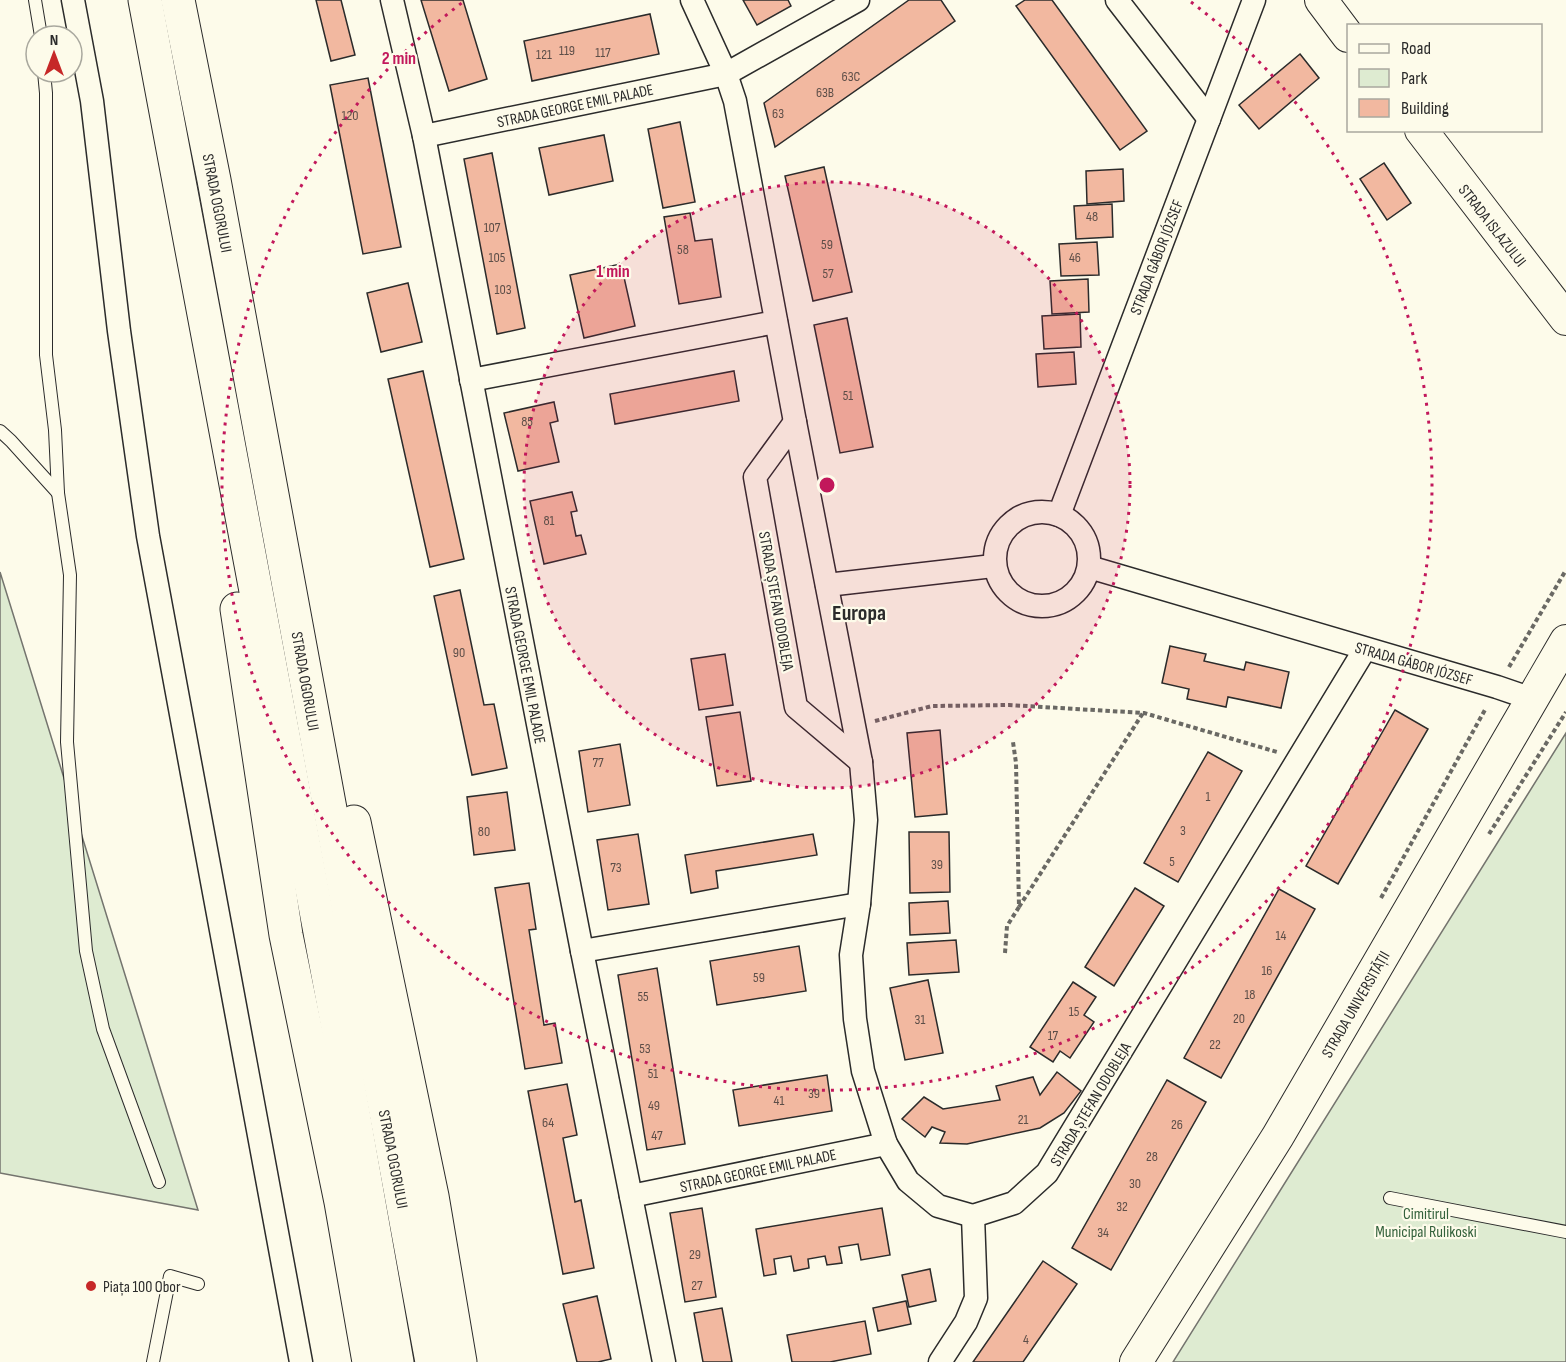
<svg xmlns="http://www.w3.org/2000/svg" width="1566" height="1362" font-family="'Sofia Sans Condensed',sans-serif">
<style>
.green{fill:#deebd1;stroke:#74746e;stroke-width:1.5}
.building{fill:#f2b8a0;stroke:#2b2b2b;stroke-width:1.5}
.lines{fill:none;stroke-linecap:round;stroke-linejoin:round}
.lane-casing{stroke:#2b2b2b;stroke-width:14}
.street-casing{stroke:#2b2b2b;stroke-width:25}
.secondary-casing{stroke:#2b2b2b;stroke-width:34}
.highway-casing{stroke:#2b2b2b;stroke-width:35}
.path{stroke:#6a6964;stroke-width:4;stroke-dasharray:4.5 3;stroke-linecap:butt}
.lane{stroke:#fdfbea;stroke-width:12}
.street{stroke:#fdfbea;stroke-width:22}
.secondary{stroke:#fdfbea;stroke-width:32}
.highway{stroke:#fdfbea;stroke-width:33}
.ring{fill:none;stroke:#c2185b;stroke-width:3;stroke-dasharray:3 6}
.poi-dot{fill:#c62828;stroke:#fdfbea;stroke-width:2}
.labels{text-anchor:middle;stroke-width:4.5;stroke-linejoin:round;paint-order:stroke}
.number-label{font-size:14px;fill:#5d4e48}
.street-label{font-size:16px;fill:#2b2b2b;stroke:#fdfbea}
.park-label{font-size:16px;fill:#34623c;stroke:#fdfbea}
.poi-label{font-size:16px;fill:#2b2b2b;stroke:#fdfbea;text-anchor:start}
.district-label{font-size:22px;font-weight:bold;fill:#2b2b2b;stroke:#fdfbea}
.centre{fill:#c2185b;stroke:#fdfbea;stroke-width:3}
.ring-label{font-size:18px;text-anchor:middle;font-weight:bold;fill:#c2185b;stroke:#fdfbea;stroke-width:4.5;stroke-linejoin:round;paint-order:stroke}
</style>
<rect width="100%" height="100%" fill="#fdfbea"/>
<g class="green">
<path d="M0 572 198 1210 0 1173Z"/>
<path d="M1566 733V1362H1173Z"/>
</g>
<g class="building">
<path d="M316 0H341L355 55 331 61Z"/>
<path d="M421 0H463L487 79 449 91Z"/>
<path d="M743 0H788L791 6 757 25Z"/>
<path d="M909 0H941L955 21 775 147 764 103Z"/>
<path d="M1025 0H1052L1147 131 1120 150 1016 6Z"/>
<path d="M650 14 659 54 532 81 524 41Z"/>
<path d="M1300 54 1319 78 1259 129 1239 105Z"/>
<path d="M368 78 401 247 363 254 330 85Z"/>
<path d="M680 122 695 202 663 208 648 129Z"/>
<path d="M604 135 613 181 549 195 539 148Z"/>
<path d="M492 153 525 328 497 334 464 159Z"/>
<path d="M1384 163 1411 203 1387 220 1360 179Z"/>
<path d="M824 167 852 292 813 301 785 176Z"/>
<path d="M1123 169 1124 201 1087 204 1086 171Z"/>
<path d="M1112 204 1113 237 1076 239 1074 206Z"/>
<path d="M690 213 695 241 712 239 721 297 679 304 664 217Z"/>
<path d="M1097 242 1099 275 1061 276 1059 244Z"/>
<path d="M621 264 635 326 584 338 570 275Z"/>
<path d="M1088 279 1089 312 1052 314 1050 281Z"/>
<path d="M408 283 422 342 381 352 367 293Z"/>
<path d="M1080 314 1081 347 1044 349 1042 316Z"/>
<path d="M847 318 873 447 840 453 814 325Z"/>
<path d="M1074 352 1076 384 1038 387 1036 354Z"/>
<path d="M423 371 464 559 430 567 388 379Z"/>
<path d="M734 371 739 401 615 424 610 394Z"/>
<path d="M554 402 558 421 550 423 559 462 518 471 504 413Z"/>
<path d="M572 492 577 511 571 512 576 536 581 535 586 554 544 564 530 501Z"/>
<path d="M460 590 484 705 494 704 507 768 472 775 434 596Z"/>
<path d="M1170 646 1206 654 1204 661 1244 670 1246 662 1289 672 1281 708 1228 697 1226 707 1187 699 1189 689 1162 683Z"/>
<path d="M725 654 733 705 699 710 691 659Z"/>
<path d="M1395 710 1428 729 1338 884 1306 866Z"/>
<path d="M740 712 751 781 717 786 706 717Z"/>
<path d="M940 730 947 814 915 817 907 733Z"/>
<path d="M620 744 630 805 588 812 579 751Z"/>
<path d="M1208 752 1242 771 1178 882 1144 863Z"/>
<path d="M507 792 515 850 474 855 467 797Z"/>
<path d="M909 832H949L950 892 910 893Z"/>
<path d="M638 834 649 904 608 910 597 840Z"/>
<path d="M813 834 817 855 716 871 718 888 691 893 685 855Z"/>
<path d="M529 883 536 929 529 930 544 1025 555 1023 562 1063 525 1069 495 888Z"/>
<path d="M1135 888 1164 906 1114 986 1085 967Z"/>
<path d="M1279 889 1315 909 1221 1078 1184 1058Z"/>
<path d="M948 901 950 933 910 935 909 903Z"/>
<path d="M956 940 959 972 909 975 907 943Z"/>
<path d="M799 946 806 991 717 1005 710 961Z"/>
<path d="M657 968 685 1144 647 1150 618 975Z"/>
<path d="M928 980 943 1053 905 1060 890 988Z"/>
<path d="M1073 982 1096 997 1084 1015 1094 1022 1070 1058 1060 1051 1053 1062 1030 1047Z"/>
<path d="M1057 1072 1081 1091 1064 1113 1040 1128 967 1144 940 1143 945 1132 932 1127 925 1137 902 1119 924 1097 943 1109 1000 1100 996 1086 1033 1077 1040 1095Z"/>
<path d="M827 1075 832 1111 739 1126 733 1090Z"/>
<path d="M1167 1080 1206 1102 1111 1270 1072 1248Z"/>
<path d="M567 1084 577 1135 563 1138 575 1202 581 1200 594 1268 563 1274 528 1091Z"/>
<path d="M702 1208 716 1297 685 1302 670 1213Z"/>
<path d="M882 1208 890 1255 861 1260 858 1244 839 1247 842 1263 827 1265 825 1256 808 1259 809 1268 794 1271 791 1256 774 1259 776 1274 764 1276 756 1229Z"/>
<path d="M1043 1261 1077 1284 1023 1362H973Z"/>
<path d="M930 1269 936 1301 909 1307 902 1275Z"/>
<path d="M597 1296 611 1359 598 1362H577L563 1304Z"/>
<path d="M906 1301 911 1324 878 1331 873 1308Z"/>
<path d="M722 1308 732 1362H703L694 1313Z"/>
<path d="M865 1321 871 1354 830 1362H792L787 1335Z"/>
</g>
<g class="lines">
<defs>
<g id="lane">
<path d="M35 0 41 36"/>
<path d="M44 72 46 93V355L55 430 58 493 70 575 67 742 86 951 103 1029 159 1182"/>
<path d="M0 431 11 441 58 493"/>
<path d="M1390 1198 1566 1232"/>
<path d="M153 1362 170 1276 198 1284"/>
</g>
<g id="street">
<path d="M73 0 92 101 119 331 148 536 301 1362"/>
<path d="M392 0 424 136 582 951 664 1362"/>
<path d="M692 0 726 74 735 101 795 422 861 762 866 820 859 904 851 955 855 1019 863 1071 886 1144 908 1181 938 1206 973 1216 1014 1203 1047 1173 1365 649"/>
<path d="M1117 0 1209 119"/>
<path d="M424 136 726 74 858 0"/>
<path d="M471 380 776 322"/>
<path d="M795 422 755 477 796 707 861 762"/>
<circle cx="1042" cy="559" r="47"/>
<path d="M1059 515 1254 0"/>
<path d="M1089 567 1497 687 1532 699"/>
<path d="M827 585 993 566"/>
<path d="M582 951 859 904"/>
<path d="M631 1196 886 1144"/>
<path d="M940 1362 966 1322 976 1298 973 1216"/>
</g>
<g id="secondary">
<path d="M1321 0 1348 36"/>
<path d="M1421 130 1566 319"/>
<path d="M1136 1362 1278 1136 1566 641"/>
</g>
<g id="highway">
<path d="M145 0 339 1033 397 1362"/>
<path d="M178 0 214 180 432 1362"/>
<path d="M237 609 286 935 341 1202 369 1362"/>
<path d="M354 822 432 1196 460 1362"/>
</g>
</defs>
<use href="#lane" class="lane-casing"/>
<use href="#street" class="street-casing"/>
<use href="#secondary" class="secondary-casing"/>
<use href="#highway" class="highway-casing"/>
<g class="path">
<path d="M1509 667 1566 570"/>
<path d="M875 721 932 706 1009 705 1144 713 1277 752"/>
<path d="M1489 834 1566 712"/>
<path d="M1381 898 1486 708"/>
<path d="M1019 907 1143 713"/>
<path d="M1005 953 1007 926 1019 907 1016 763 1013 742"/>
</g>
<use href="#lane" class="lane"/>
<use href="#street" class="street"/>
<use href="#secondary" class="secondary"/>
<use href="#highway" class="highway"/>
</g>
<circle cx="827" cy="485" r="303" fill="#c2185b" fill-opacity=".12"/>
<g class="ring">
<circle cx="827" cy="485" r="303"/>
<path d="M1191 2A605 605 0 1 1 463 2"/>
</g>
<circle class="poi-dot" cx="91" cy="1286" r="6"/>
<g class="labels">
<g class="number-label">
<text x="567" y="55">119</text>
<text x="603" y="57">117</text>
<text x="544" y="59">121</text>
<text x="851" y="81">63C</text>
<text x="825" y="97">63B</text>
<text x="778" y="118">63</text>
<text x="350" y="120">120</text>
<text x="1092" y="221">48</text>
<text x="492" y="232">107</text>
<text x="827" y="249">59</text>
<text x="683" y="254">58</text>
<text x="497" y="262">105</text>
<text x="1075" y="262">46</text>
<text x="828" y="278">57</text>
<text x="503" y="294">103</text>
<text x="848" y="400">51</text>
<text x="527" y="426">85</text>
<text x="549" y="525">81</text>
<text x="459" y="657">90</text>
<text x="598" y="767">77</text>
<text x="1208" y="801">1</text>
<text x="1183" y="835">3</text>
<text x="484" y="836">80</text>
<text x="1172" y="866">5</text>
<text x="937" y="869">39</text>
<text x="616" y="872">73</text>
<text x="1281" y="940">14</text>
<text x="1267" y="975">16</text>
<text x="759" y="982">59</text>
<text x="1250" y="999">18</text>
<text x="643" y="1001">55</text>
<text x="1074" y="1016">15</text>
<text x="1239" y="1023">20</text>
<text x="920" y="1024">31</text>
<text x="1053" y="1040">17</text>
<text x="1215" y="1049">22</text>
<text x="645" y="1053">53</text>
<text x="653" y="1078">51</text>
<text x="814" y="1098">39</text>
<text x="779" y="1105">41</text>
<text x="654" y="1110">49</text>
<text x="1023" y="1124">21</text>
<text x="548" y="1127">64</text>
<text x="1177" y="1129">26</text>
<text x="657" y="1140">47</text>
<text x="1152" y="1161">28</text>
<text x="1135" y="1188">30</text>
<text x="1122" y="1211">32</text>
<text x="1103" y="1237">34</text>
<text x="695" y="1259">29</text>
<text x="697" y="1290">27</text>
<text x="1026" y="1344">4</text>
</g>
<g class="street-label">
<text transform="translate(575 105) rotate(-12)" y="6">STRADA GEORGE EMIL PALADE</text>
<text transform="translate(218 203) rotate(79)" y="6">STRADA OGORULUI</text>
<text transform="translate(1493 225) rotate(52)" y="6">STRADA ISLAZULUI</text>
<text transform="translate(1156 257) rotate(-69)" y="6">STRADA GÁBOR JÓZSEF</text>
<text transform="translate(777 601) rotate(80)" y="6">STRADA ȘTEFAN ODOBLEJA</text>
<text transform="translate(1414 663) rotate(16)" y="6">STRADA GÁBOR JÓZSEF</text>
<text transform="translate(526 665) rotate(79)" y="6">STRADA GEORGE EMIL PALADE</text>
<text transform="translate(306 681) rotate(80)" y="6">STRADA OGORULUI</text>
<text transform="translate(1355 1004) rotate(-60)" y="6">STRADA UNIVERSITĂȚII</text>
<text transform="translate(1090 1104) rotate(-59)" y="6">STRADA ȘTEFAN ODOBLEJA</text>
<text transform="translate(394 1159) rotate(79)" y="6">STRADA OGORULUI</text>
<text transform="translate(758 1170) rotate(-12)" y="6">STRADA GEORGE EMIL PALADE</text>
</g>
<g class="park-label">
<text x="1426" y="1219">Cimitirul<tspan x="1426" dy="18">Municipal Rulikoski</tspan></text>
</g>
<g class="poi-label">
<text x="103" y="1292">Piața 100 Obor</text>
</g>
<g class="district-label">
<text x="859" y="620">Europa</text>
</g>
</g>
<circle cx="827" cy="485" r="9" class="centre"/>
<g class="ring-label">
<text x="399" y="64">2 min</text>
<text x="613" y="277">1 min</text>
</g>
<rect x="1347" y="24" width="195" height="108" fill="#fdfbea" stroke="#a9a89e" stroke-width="1.5"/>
<rect x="1359" y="44" width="30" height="9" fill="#fdfbea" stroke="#a9a89e" stroke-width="1.5"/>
<text x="1401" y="54" font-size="18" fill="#2b2b2b">Road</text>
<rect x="1359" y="69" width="30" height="18" fill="#deebd1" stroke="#a9a89e" stroke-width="1.5"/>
<text x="1401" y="84" font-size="18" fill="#2b2b2b">Park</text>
<rect x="1359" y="99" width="30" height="18" fill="#f2b8a0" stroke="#a9a89e" stroke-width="1.5"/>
<text x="1401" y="114" font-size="18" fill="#2b2b2b">Building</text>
<g transform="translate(54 54)"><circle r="28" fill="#fdfbea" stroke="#a9a89e" stroke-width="1.5"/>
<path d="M0-4.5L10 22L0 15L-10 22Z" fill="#c62828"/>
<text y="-9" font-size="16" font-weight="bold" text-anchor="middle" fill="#2b2b2b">N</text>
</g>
</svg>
